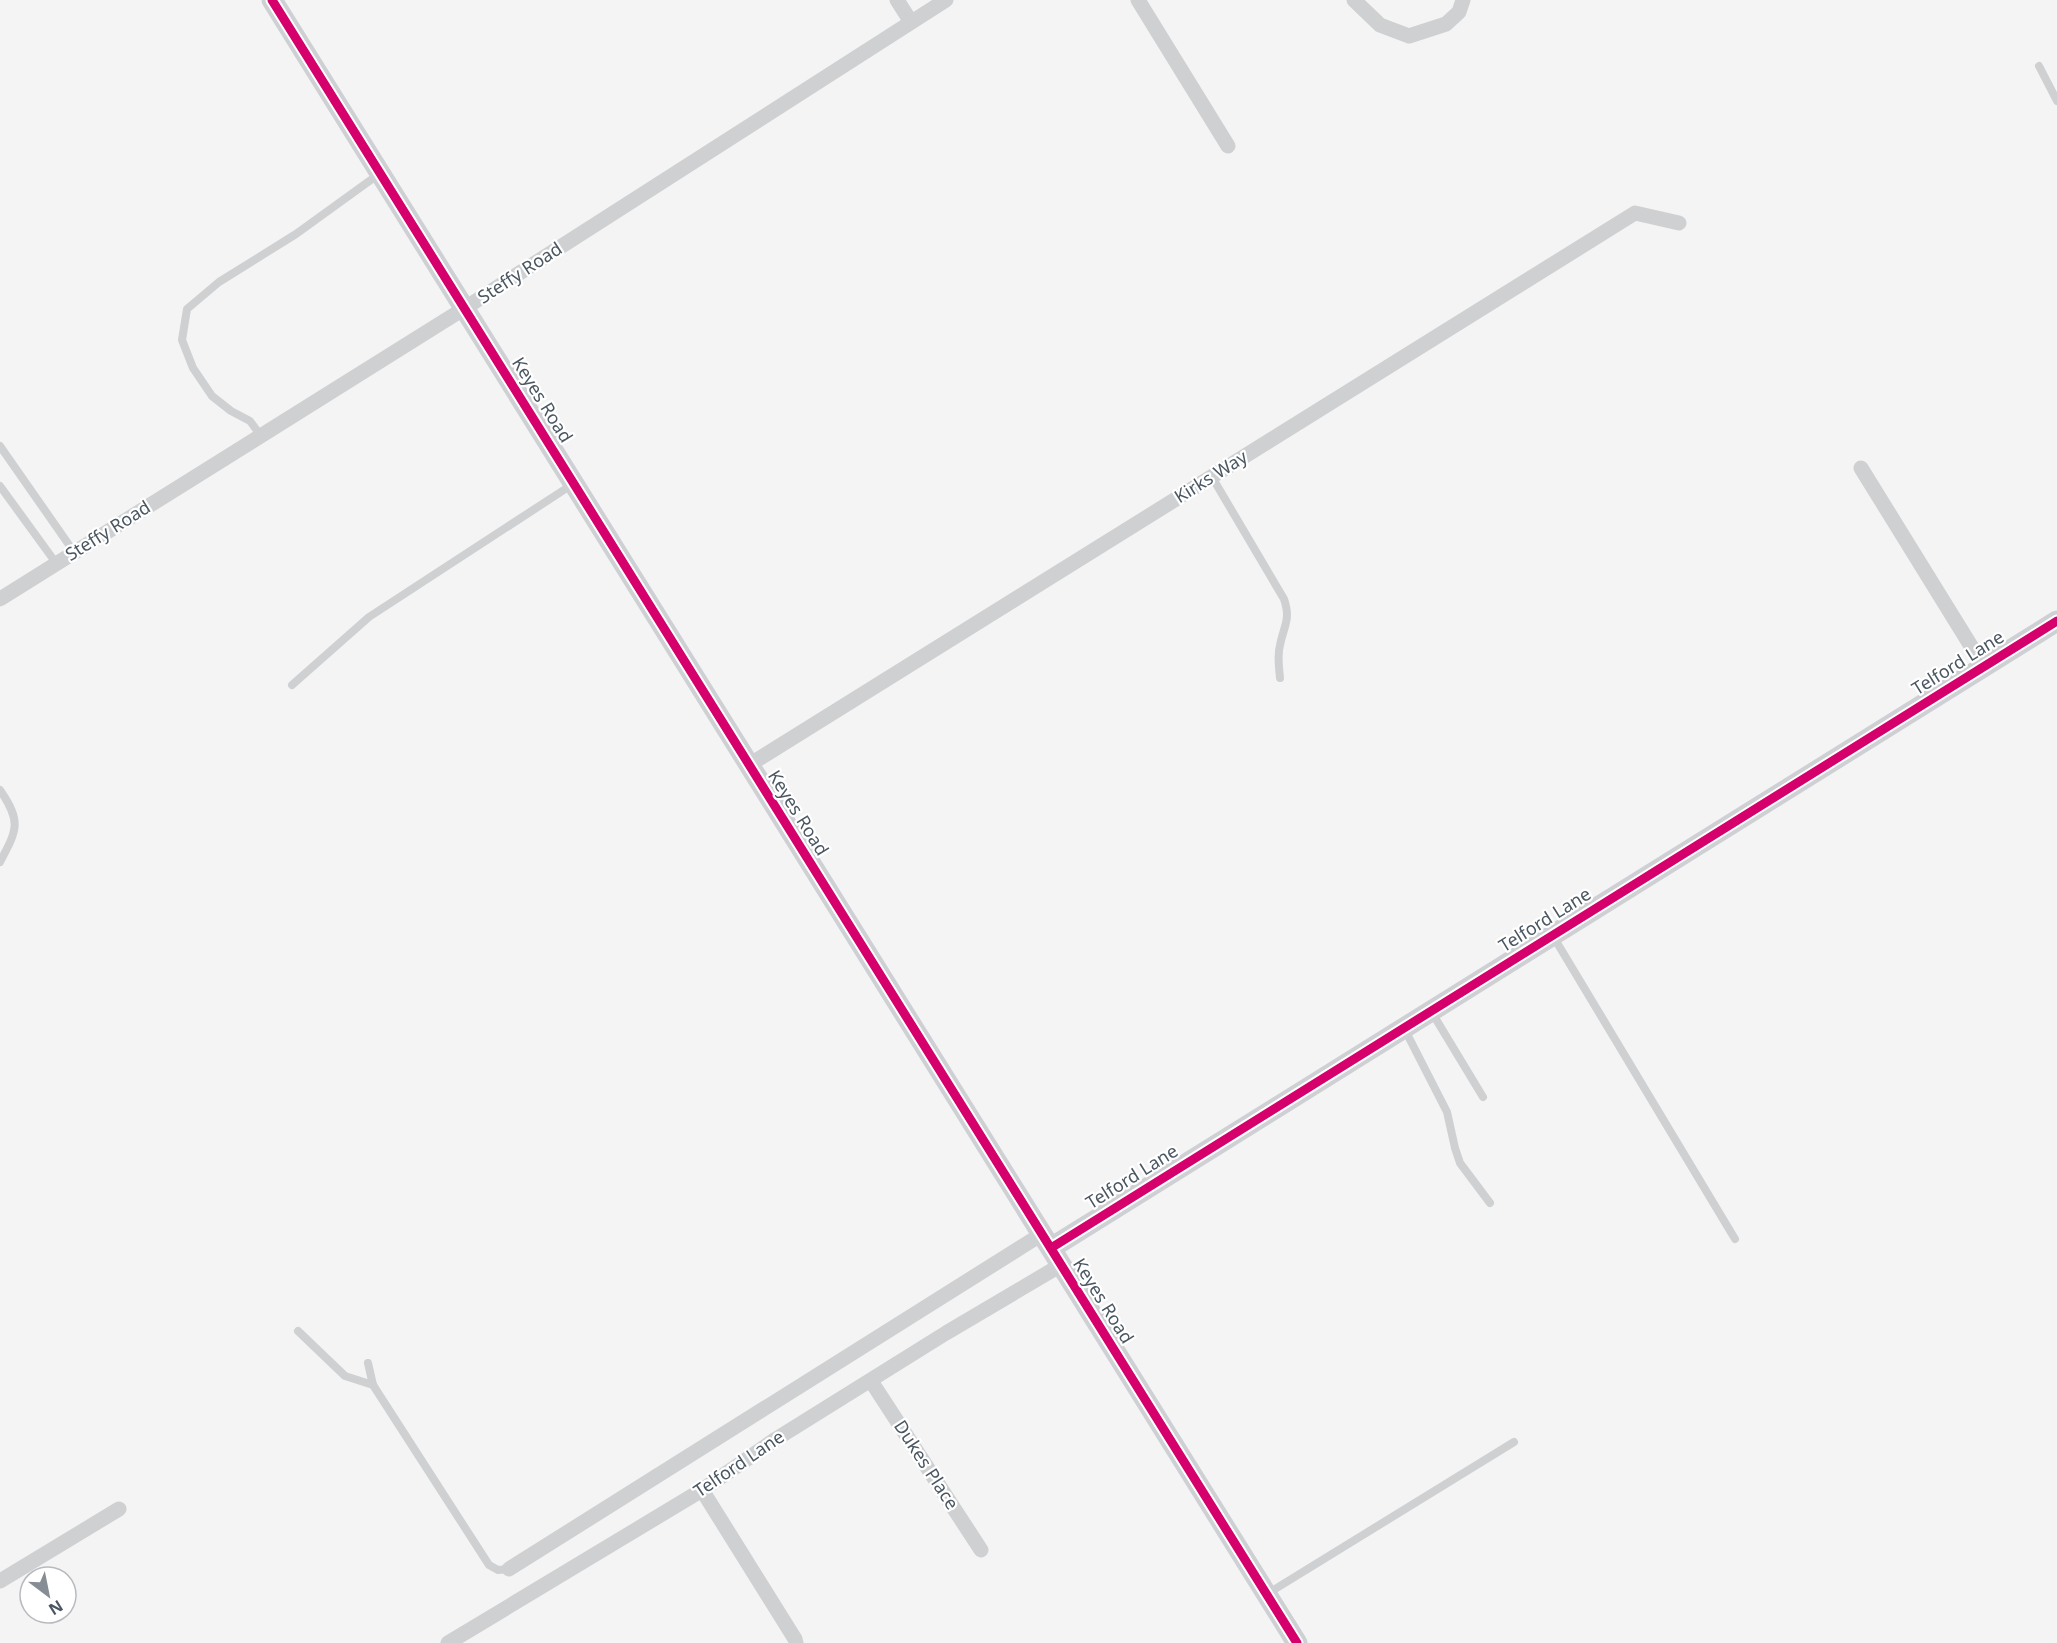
<svg xmlns="http://www.w3.org/2000/svg" width="2057" height="1643" font-family="'Noto Sans',sans-serif">
<style>
.lines{fill:none;stroke-linecap:round;stroke-linejoin:round}
.lane{stroke:#ced0d2;stroke-width:8}
.street{stroke:#ced0d2;stroke-width:15}
.secondary{stroke:#ced0d4;stroke-width:21}
.cycleway-casing{stroke:#fff;stroke-width:13}
.cycleway{stroke:#d6006c;stroke-width:9}
.labels{text-anchor:middle;stroke-width:4.5;stroke-linejoin:round;paint-order:stroke}
.street-label{font-size:18px;fill:#4a5661;stroke:#fff}
</style>
<rect width="100%" height="100%" fill="#f4f4f4"/>
<g class="lines">
<g class="lane">
<path d="M2039 66 2057 101"/>
<path d="M261 436 250 421 231 411 212 396 193 368 182 340 187 309 219 282 296 234 379 174"/>
<path d="M0 446 74 552"/>
<path d="M1212 477 1284 599C1291 620 1284 625 1280 645 1277 656 1279 666 1280 678"/>
<path d="M0 486 56 563"/>
<path d="M292 685 369 617 573 484"/>
<path d="M0 790C22 822 17 830 0 862"/>
<path d="M1553 936 1735 1239"/>
<path d="M1431 1011 1483 1097"/>
<path d="M1404 1028 1447 1112 1455 1148 1460 1163 1490 1203"/>
<path d="M298 1331 345 1376 373 1385"/>
<path d="M368 1363 373 1385 489 1565 498 1570 509 1569"/>
<path d="M1267 1594 1514 1442"/>
</g>
<g class="street">
<path d="M897 0 911 22"/>
<path d="M1138 0 1228 146"/>
<path d="M1354 0 1380 25 1409 36 1446 24 1459 12 1463 0"/>
<path d="M1861 468 1984 667"/>
<path d="M0 599 465 308 946 0"/>
<path d="M749 765 1635 213 1679 223"/>
<path d="M871 1381 981 1550"/>
<path d="M702 1490 795 1639 796 1643"/>
<path d="M509 1569 1042 1234"/>
<path d="M0 1581 119 1509"/>
<path d="M448 1643 702 1490 776 1439 946 1333 1061 1265"/>
</g>
<g class="secondary">
<path d="M272 0 1297 1643"/>
<path d="M1051 1248 2057 621"/>
</g>
<defs>
<g id="cycleway">
<path d="M272 0 1297 1643"/>
<path d="M1051 1248 2057 621"/>
</g>
</defs>
<use href="#cycleway" class="cycleway-casing"/>
<use href="#cycleway" class="cycleway"/>
</g>
<g class="labels">
<g class="street-label">
<text transform="translate(520 273) rotate(-33)" y="6">Steffy Road</text>
<text transform="translate(542 400) rotate(58)" y="6">Keyes Road</text>
<text transform="translate(1211 477) rotate(-32)" y="6">Kirks Way</text>
<text transform="translate(108 531) rotate(-32)" y="6">Steffy Road</text>
<text transform="translate(1958 663) rotate(-32)" y="6">Telford Lane</text>
<text transform="translate(798 813) rotate(58)" y="6">Keyes Road</text>
<text transform="translate(1545 920) rotate(-32)" y="6">Telford Lane</text>
<text transform="translate(1132 1177) rotate(-32)" y="6">Telford Lane</text>
<text transform="translate(1103 1301) rotate(58)" y="6">Keyes Road</text>
<text transform="translate(739 1464) rotate(-34)" y="6">Telford Lane</text>
<text transform="translate(926 1465) rotate(57)" y="6">Dukes Place</text>
</g>
</g>
<g transform="translate(48 1595) rotate(148)"><circle r="28" fill="#ffffff" stroke="#b7bbc0" stroke-width="1.5"/>
<path d="M0-4.5L10 22L0 15L-10 22Z" fill="#868d94"/>
<text y="-9" font-size="16" font-weight="bold" text-anchor="middle" fill="#4a5661">N</text>
</g>
</svg>
